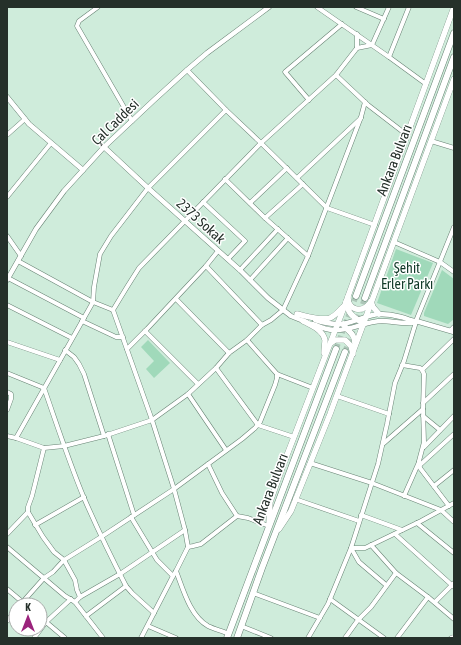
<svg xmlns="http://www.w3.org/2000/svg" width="461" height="645" font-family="'Asap Condensed',sans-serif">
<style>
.green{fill:#a0d9ba}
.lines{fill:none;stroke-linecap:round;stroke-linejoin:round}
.secondary-tunnel{stroke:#adc6b8;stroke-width:5.5;stroke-dasharray:5.5 3;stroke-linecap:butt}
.minor-casing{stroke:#688374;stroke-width:5}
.tertiary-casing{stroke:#688374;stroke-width:5.5}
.secondary-casing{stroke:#688374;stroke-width:6}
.primary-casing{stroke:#688374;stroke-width:7}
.minor{stroke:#fff;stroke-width:4}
.tertiary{stroke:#fff;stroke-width:4.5}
.secondary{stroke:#fff;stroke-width:5.5}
.primary{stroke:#fff;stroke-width:6}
.labels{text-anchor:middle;stroke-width:3;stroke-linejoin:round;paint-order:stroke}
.street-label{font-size:14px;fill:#25302a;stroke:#fff}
.park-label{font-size:14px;fill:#103927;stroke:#fff}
</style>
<rect width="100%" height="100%" fill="#cfecdb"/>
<g class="green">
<path d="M396 249 433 263 411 315 377 303Z"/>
<path d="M442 270 454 279V319L448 324 424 316V313Z"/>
<path d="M148 340 170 363 154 378 146 369 154 361 141 347Z"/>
</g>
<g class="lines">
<g class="secondary-tunnel">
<path d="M336 349 356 296"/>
<path d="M345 352 365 298"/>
</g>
<defs>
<g id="minor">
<path d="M98 7 79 21 77 26 132 121"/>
<path d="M317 7 389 57 426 84"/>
<path d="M356 7 384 19"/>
<path d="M357 48 372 45 389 7"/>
<path d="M389 57 409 7"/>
<path d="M187 70 226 110 261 143 327 208 375 225"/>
<path d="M336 75 368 105 407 135"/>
<path d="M309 100 285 72 342 24"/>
<path d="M7 135 25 119"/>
<path d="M431 141 454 148"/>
<path d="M297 178 361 118"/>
<path d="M225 179 265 218 308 256"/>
<path d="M7 197 51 143"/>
<path d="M203 202 245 241 228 259"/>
<path d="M250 203 287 168"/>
<path d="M265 218 303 184"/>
<path d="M7 236 21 256"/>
<path d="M394 242 440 262 454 272"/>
<path d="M18 261 93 302 113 310 152 420 174 489 185 530 188 547 176 571 173 576 141 638"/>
<path d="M206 266 262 325"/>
<path d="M240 270 278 229"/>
<path d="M8 278 84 318"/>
<path d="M250 280 288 238"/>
<path d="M176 299 229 353"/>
<path d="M7 305 72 338"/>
<path d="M113 310 127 287 139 268 261 143 336 75 357 48V34"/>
<path d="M82 321 116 337H123"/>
<path d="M416 321 454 227"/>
<path d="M451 330 454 327"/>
<path d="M145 331 198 384"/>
<path d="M7 342 60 360"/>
<path d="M127 349 147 329 206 266 218 251"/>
<path d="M65 350 74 357 79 364 84 374 104 436"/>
<path d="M402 365 420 368 422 370 424 374 423 409 424 442 419 461 420 468 449 506"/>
<path d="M216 368 258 425 294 437"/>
<path d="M422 370 454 339"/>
<path d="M7 373 44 388C57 425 69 462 84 498 97 528 111 557 126 586L132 593 154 613"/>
<path d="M277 374 313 388"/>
<path d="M7 392 11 394V399L7 410"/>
<path d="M188 394 226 450"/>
<path d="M337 396 389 414"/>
<path d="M423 403 454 374"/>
<path d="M423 416 440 430"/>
<path d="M108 434 134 515"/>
<path d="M7 436 16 438 44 448 64 446 104 436 152 420 188 394 216 368 229 353 247 340 262 325 271 320 283 310 308 256 361 117 365 102"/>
<path d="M16 438 93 302 94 287 100 254 111 236 148 188 226 110"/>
<path d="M384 443 423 409"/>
<path d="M424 447 454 416"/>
<path d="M44 448 32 496 28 507V512L43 537 54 552 64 560 101 537 174 489 242 439 255 428 260 422 275 385 277 378V374L247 340"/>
<path d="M310 463 372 483 441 510 454 522"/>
<path d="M208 464 222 493 237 516"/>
<path d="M420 465 454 434"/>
<path d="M434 486 454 470"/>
<path d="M404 496 419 462"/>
<path d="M295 499 359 521"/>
<path d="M361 515 402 530"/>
<path d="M131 517 157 560 173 576"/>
<path d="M417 523 454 553"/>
<path d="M35 525 84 497"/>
<path d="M7 534 28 512"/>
<path d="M395 534 454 587"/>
<path d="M371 545 396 573 428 597 454 619"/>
<path d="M7 547 65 596 75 602"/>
<path d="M188 547 193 546 201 544 237 516 248 518 269 526"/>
<path d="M176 571C183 589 190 616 208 626 214 629 222 631 229 634"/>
<path d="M386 585 359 562 351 548 378 464 387 424 395 383 404 361 416 322"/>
<path d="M7 589 26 605"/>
<path d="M253 593 320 618"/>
<path d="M80 597 120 574 185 530"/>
<path d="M330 599 384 638"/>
<path d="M435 602 454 583"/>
<path d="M20 605 44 578 53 572 64 560 75 580 77 590 80 597 75 602 103 638"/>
<path d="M86 616 126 586"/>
<path d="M40 617 65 638"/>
<path d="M7 621 16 610"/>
<path d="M148 626 176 638"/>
<path d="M241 626 271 638"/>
<path d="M34 638 46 622 71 599"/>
<path d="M308 638 328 604 351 548H365L421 521 454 503"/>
<path d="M345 638 358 620 371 607 396 573"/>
<path d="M397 638 428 597"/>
<path d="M451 638 454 637"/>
</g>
<g id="tertiary">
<path d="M7 97 29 124 83 170"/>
<path d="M104 147 148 188 241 271 268 298 291 316 306 322"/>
<path d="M7 280 36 229 64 191 104 147 153 101 187 70 207 53 269 7"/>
<path d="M315 320C325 323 333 325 343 324 355 322 367 315 379 314 386 314 394 315 401 317 406 318 411 321 416 321L454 332"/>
<path d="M313 324C320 327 326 330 334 330 350 331 366 321 382 321 392 321 407 325 416 322V321"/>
</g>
<g id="secondary">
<path d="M348 297C348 311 362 313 370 303"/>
<path d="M371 301 373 307 379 314"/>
<path d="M346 302C348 315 354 317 364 324"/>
<path d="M297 314C306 316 321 321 330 318 335 316 339 311 343 307"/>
<path d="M303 321C311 325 323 330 325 340 325 344 324 349 324 353"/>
<path d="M343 324C348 332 355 333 355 344"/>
<path d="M331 343 335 340H345L351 346 353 354"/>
<path d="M269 524 270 502 282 468 343 310 454 7"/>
<path d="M279 529 291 511 330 414 454 79"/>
</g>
<g id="primary">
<path d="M356 296 454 33"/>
<path d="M365 298 454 57"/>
<path d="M227 638 336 349"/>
<path d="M237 638 262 568 345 352"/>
</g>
</defs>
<use href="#minor" class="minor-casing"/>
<use href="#tertiary" class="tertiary-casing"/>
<use href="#secondary" class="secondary-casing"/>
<use href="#primary" class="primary-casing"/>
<use href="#minor" class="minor"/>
<use href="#tertiary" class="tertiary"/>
<use href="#secondary" class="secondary"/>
<use href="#primary" class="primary"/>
</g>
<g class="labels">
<g class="street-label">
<text transform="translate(115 122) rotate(-44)" y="5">Çal Caddesi</text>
<text transform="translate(394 160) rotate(-69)" y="5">Ankara Bulvarı</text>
<text transform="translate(201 221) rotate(42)" y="5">2373 Sokak</text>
<text transform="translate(270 489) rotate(-69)" y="5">Ankara Bulvarı</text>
</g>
<g class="park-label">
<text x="407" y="273">Şehit<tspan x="407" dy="16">Erler Parkı</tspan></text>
</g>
</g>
<rect width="461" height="645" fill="none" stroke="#25302a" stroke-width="16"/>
<g transform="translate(28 617)"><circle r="19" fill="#ffffff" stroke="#a8acaa"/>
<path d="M0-3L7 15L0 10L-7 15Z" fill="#9b237c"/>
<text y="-6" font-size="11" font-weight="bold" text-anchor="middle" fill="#25302a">K</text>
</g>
</svg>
